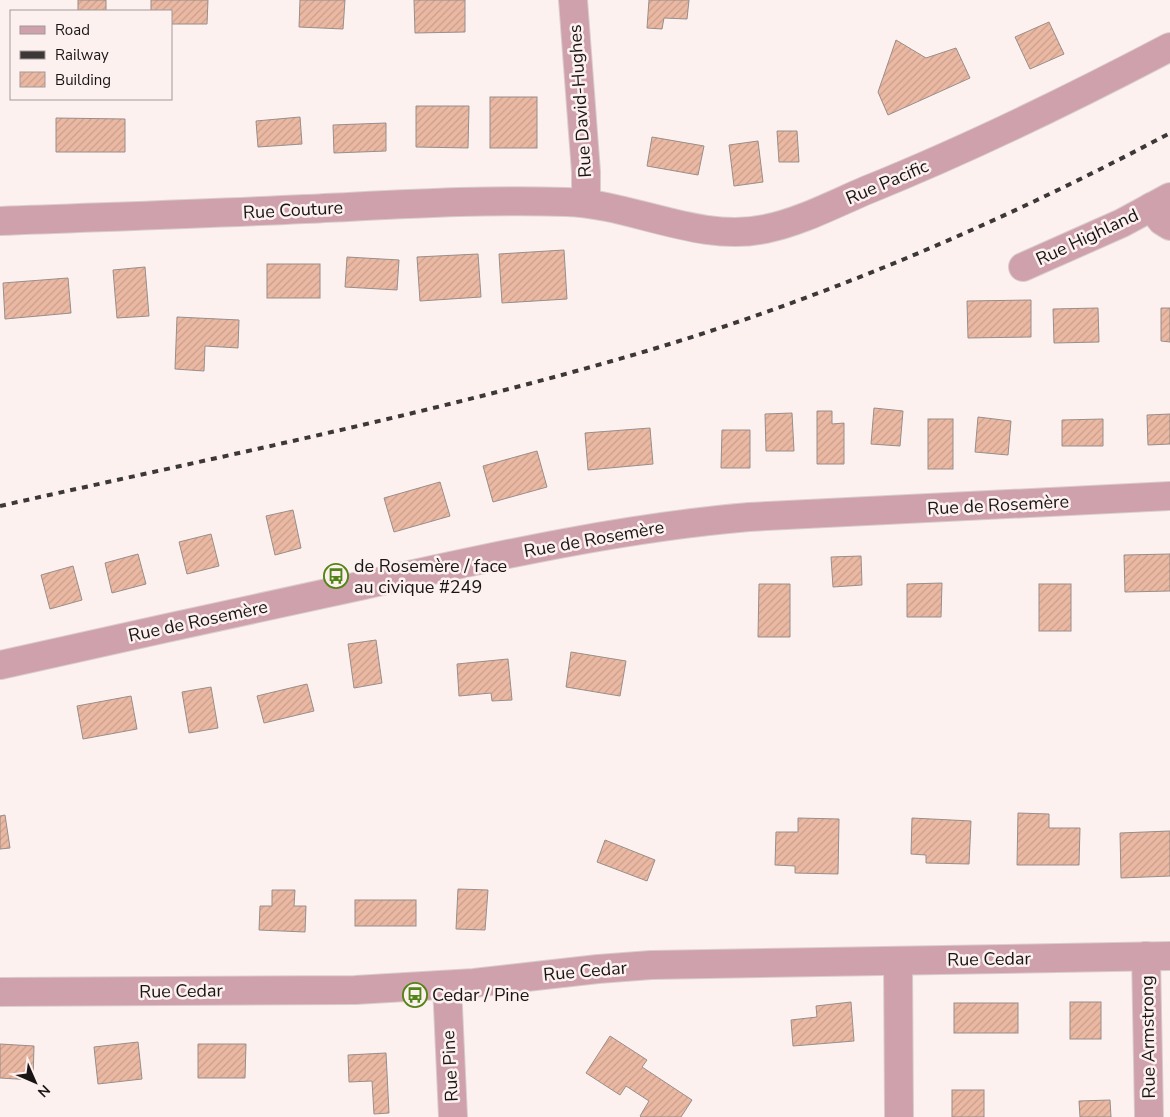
<svg xmlns="http://www.w3.org/2000/svg" width="1170" height="1117" font-family="'Nunito Sans',sans-serif">
<style>
.building{fill:url(#building-hatch);stroke:#988e8a}
.lines{fill:none;stroke-linecap:round;stroke-linejoin:round}
.minor-casing{stroke:#d9cecd;stroke-width:30}
.minor{stroke:#cfa1ac;stroke-width:28}
.rail{stroke:#3d3838;stroke-width:4;stroke-dasharray:6 6;stroke-linecap:butt}
.labels{text-anchor:middle;stroke-width:5;stroke-linejoin:round;paint-order:stroke}
.street-label{font-size:18px;fill:#191515;stroke:#fdf1f0}
.poi-label{font-size:18px;fill:#191515;stroke:#fdf1f0;text-anchor:start}
</style>
<defs>
<pattern id="building-hatch" width="6" height="6" patternUnits="userSpaceOnUse" patternTransform="scale(1.25)"><rect width="6" height="6" fill="#ebb9a3"/><path d="M-1 1l2-2M0 6l6-6M5 7l2-2" fill="none" stroke="#c99e8b"/></pattern>
</defs>
<rect width="100%" height="100%" fill="#fdf1f0"/>
<g class="building">
<rect x="78" y="0" width="28" height="11"/>
<path d="M151 0H208L207 24H171V11H151Z"/>
<path d="M300 0H345L343 29 299 27Z"/>
<path d="M414 0H465V32L415 33Z"/>
<path d="M649 0H689L687 19 664 18 662 29 647 28Z"/>
<path d="M1049 22 1064 54 1030 69 1015 37Z"/>
<path d="M896 40 926 58 956 48 970 78 888 115 878 92Z"/>
<rect x="490" y="97" width="47" height="51"/>
<path d="M416 106H469L468 148 416 147Z"/>
<path d="M300 117 302 144 258 147 256 121Z"/>
<path d="M56 118 125 119V152H56Z"/>
<path d="M386 123V151L334 153 333 125Z"/>
<path d="M777 131H797L799 162H779Z"/>
<path d="M652 137 704 146 698 175 647 166Z"/>
<path d="M758 141 763 182 734 186 729 145Z"/>
<path d="M564 250 567 299 502 303 499 254Z"/>
<path d="M478 254 481 297 420 301 417 257Z"/>
<path d="M347 257 399 260 397 290 345 287Z"/>
<rect x="267" y="264" width="53" height="34"/>
<path d="M145 267 149 316 117 318 113 270Z"/>
<path d="M68 278 71 313 5 319 3 283Z"/>
<path d="M1031 300V337L968 338 967 301Z"/>
<path d="M1098 308 1099 342 1054 343 1053 309Z"/>
<path d="M1161 308H1170V342L1161 341Z"/>
<path d="M177 317 239 320 238 348 205 346 204 371 175 369Z"/>
<path d="M874 408 903 411 900 446 871 444Z"/>
<path d="M817 411H832V424L844 423V464H817Z"/>
<path d="M792 413 794 451H766L765 414Z"/>
<path d="M1170 414V444L1148 445 1147 415Z"/>
<path d="M978 417 1011 421 1008 455 975 452Z"/>
<rect x="928" y="419" width="25" height="50"/>
<path d="M1103 419V446H1062V420Z"/>
<path d="M650 428 653 464 588 470 585 433Z"/>
<path d="M722 430H750V468H721Z"/>
<path d="M537 451 547 487 493 502 483 466Z"/>
<path d="M440 482 450 516 394 532 384 498Z"/>
<path d="M293 510 301 548 275 555 266 516Z"/>
<path d="M211 534 219 566 187 574 179 542Z"/>
<path d="M138 554 146 584 112 593 105 563Z"/>
<path d="M1170 554V591L1125 592 1124 555Z"/>
<path d="M861 556 862 585 833 587 831 557Z"/>
<path d="M73 566 82 600 50 609 41 575Z"/>
<path d="M942 583 941 617H907V584Z"/>
<path d="M759 584H790V637H758Z"/>
<rect x="1039" y="584" width="32" height="47"/>
<path d="M376 640 382 683 354 688 348 644Z"/>
<path d="M571 652 626 661 620 696 566 687Z"/>
<path d="M508 659 512 700 492 701 491 693 459 696 457 664Z"/>
<path d="M307 684 314 711 264 723 257 696Z"/>
<path d="M211 687 218 728 189 733 182 692Z"/>
<path d="M131 696 137 729 83 739 77 706Z"/>
<path d="M1018 813 1049 814V828H1080L1079 865H1017Z"/>
<path d="M5 815 10 848 0 849V816Z"/>
<path d="M798 818 839 819 838 874 795 873V866L775 865 776 832H798Z"/>
<path d="M912 818 971 821 969 864 926 863V855L911 854Z"/>
<path d="M1170 831V876L1121 878 1120 833Z"/>
<path d="M605 840 655 860 647 881 597 862Z"/>
<path d="M458 889 488 890 485 930 456 929Z"/>
<path d="M272 890H295L294 906H306L305 932 259 930 260 906H272Z"/>
<rect x="355" y="900" width="61" height="26"/>
<path d="M851 1002 854 1041 793 1046 791 1020 817 1017 816 1006Z"/>
<rect x="1070" y="1002" width="31" height="37"/>
<rect x="954" y="1003" width="64" height="30"/>
<path d="M610 1036 647 1060 642 1067 692 1100 681 1117H641L640 1116 649 1101 626 1086 620 1095 586 1073Z"/>
<path d="M138 1042 142 1079 98 1084 94 1047Z"/>
<path d="M0 1044 34 1046 33 1080 0 1078Z"/>
<path d="M198 1044H246L245 1078H198Z"/>
<path d="M386 1053 389 1113 374 1114 372 1081 349 1082 348 1055Z"/>
<rect x="952" y="1090" width="32" height="27"/>
<path d="M1110 1100 1111 1117H1080L1079 1101Z"/>
</g>
<g class="lines">
<defs>
<g id="minor">
<path d="M573 0 586 172V203"/>
<path d="M1151 207 1162 221 1170 226"/>
<path d="M0 221C102 217 203 214 305 209 392 205 479 199 567 202 632 204 699 243 765 229 800 222 834 204 867 190 971 148 1071 99 1170 47"/>
<path d="M1023 267 1122 223 1170 197"/>
<path d="M0 665C121 638 243 611 364 585 491 557 619 528 749 517L1170 496"/>
<path d="M1146 956 1149 1117"/>
<path d="M898 961 899 1117"/>
<path d="M447 985 453 1117"/>
<path d="M0 992 355 990 474 983 598 969 651 965 1170 956"/>
</g>
</defs>
<use href="#minor" class="minor-casing"/>
<use href="#minor" class="minor"/>
<path class="rail" d="M0 506C217 457 437 413 650 350 830 296 1005 221 1170 133"/>
</g>
<defs>
<symbol id="bus-ring" viewBox="-11 -11 22 22"><circle r="9.5" fill="#fdf1f0" stroke="#528417" stroke-width="1.5"/><path d="M-5-6H5V4H4V6H2V4H-2V6H-4V4H-5ZM-3.5-4V0h7V-4ZM-3.5 1.2v1.5H-2V1.2ZM2 1.2v1.5H3.5V1.2Z" fill="#528417"/></symbol>
</defs>
<g fill-rule="evenodd">
<use href="#bus-ring" x="322" y="562" width="28" height="28"/>
<use href="#bus-ring" x="401" y="981" width="28" height="28"/>
</g>
<g class="labels">
<g class="street-label">
<text transform="translate(580 101) rotate(-94)" y="6">Rue David-Hughes</text>
<text transform="translate(887 182) rotate(-23)" y="6">Rue Pacific</text>
<text transform="translate(293 210) rotate(-3)" y="6">Rue Couture</text>
<text transform="translate(1087 237) rotate(-25)" y="6">Rue Highland</text>
<text transform="translate(998 505) rotate(-3)" y="6">Rue de Rosemère</text>
<text transform="translate(594 539) rotate(-10)" y="6">Rue de Rosemère</text>
<text transform="translate(198 621) rotate(-12)" y="6">Rue de Rosemère</text>
<text transform="translate(989 959) rotate(-1)" y="6">Rue Cedar</text>
<text transform="translate(585 971) rotate(-5)" y="6">Rue Cedar</text>
<text transform="translate(181 991) rotate(-1)" y="6">Rue Cedar</text>
<text transform="translate(1148 1037) rotate(-91)" y="6">Rue Armstrong</text>
<text transform="translate(450 1066) rotate(-93)" y="6">Rue Pine</text>
</g>
<g class="poi-label">
<text x="354" y="572">de Rosemère / face<tspan x="354" dy="21">au civique #249</tspan></text>
<text x="432" y="1001">Cedar / Pine</text>
</g>
</g>
<rect x="10" y="10" width="162" height="90" fill="#fdf1f0" stroke="#a29998"/>
<rect x="20" y="26" width="25" height="8" fill="#cfa1ac" stroke="#a29998"/>
<text x="55" y="35" font-size="15" fill="#191515">Road</text>
<rect x="20" y="51" width="25" height="8" fill="#3d3838" stroke="#a29998"/>
<text x="55" y="60" font-size="15" fill="#191515">Railway</text>
<rect x="20" y="72" width="25" height="15" fill="url(#building-hatch)" stroke="#a29998"/>
<text x="55" y="85" font-size="15" fill="#191515">Building</text>
<g transform="translate(35 1082) rotate(135)" stroke="#fdf1f0" stroke-width="4" paint-order="stroke">
<path d="M0-4L9 19L0 12L-9 19Z" fill="#191515"/>
<text y="-8" font-size="14" font-weight="bold" text-anchor="middle" fill="#191515">N</text>
</g>
</svg>
